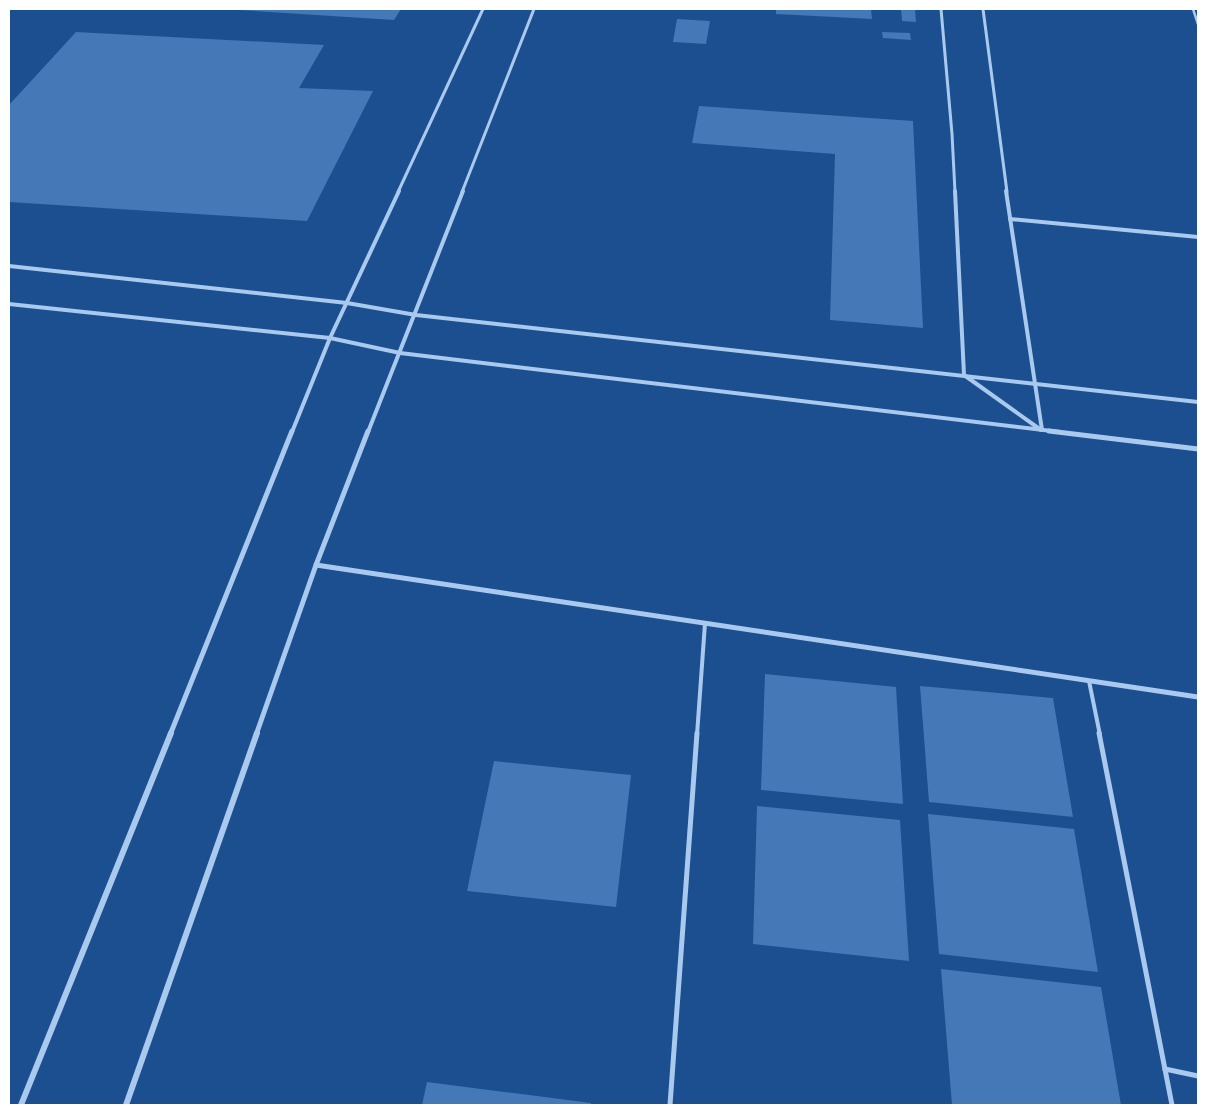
<svg xmlns="http://www.w3.org/2000/svg" width="1207" height="1114" font-family="Overpass,sans-serif">
<style>
.building{fill:#4478b7}
.lines{fill:none;stroke-linecap:round;stroke-linejoin:round}
.service-far2{stroke:#a9c9ee;stroke-width:2.5}
.service-far1{stroke:#a9c9ee;stroke-width:4}
.service{stroke:#a9c9ee;stroke-width:5}
.minor-far3{stroke:#a9c9ee;stroke-width:3}
.minor-far2{stroke:#a9c9ee;stroke-width:4}
.minor-far1{stroke:#a9c9ee;stroke-width:5}
.minor{stroke:#a9c9ee;stroke-width:6}
</style>
<rect width="100%" height="100%" fill="#1b4f8f"/>
<g class="building">
<path d="M224 9H401L394 20Z"/>
<path d="M776 9H871L872 19 776 14Z"/>
<path d="M901 9H915L916 22 902 21Z"/>
<path d="M677 19 710 21 706 44 673 42Z"/>
<path d="M76 32 324 45 299 88 373 91 307 221 9 202V105Z"/>
<path d="M882 32 910 33 911 40 883 38Z"/>
<path d="M699 106 913 121 923 328 830 320 835 154 692 143Z"/>
<path d="M765 674 896 687 903 804 761 790Z"/>
<path d="M920 686 1053 698 1073 817 929 802Z"/>
<path d="M494 761 631 775 616 907 467 891Z"/>
<path d="M757 806 900 820 909 961 753 944Z"/>
<path d="M928 814 1074 829 1098 972 939 954Z"/>
<path d="M941 969 1101 987 1121 1105H952Z"/>
<path d="M427 1082 591 1103V1105H422Z"/>
</g>
<g class="lines">
<path class="service-far2" d="M1193 9 1198 24"/>
<g class="service-far1">
<path d="M1089 681 1100 735"/>
<path d="M697 735 705 623"/>
</g>
<g class="service">
<path d="M1099 733 1172 1105"/>
<path d="M1165 1069 1198 1076"/>
<path d="M670 1105 697 733"/>
</g>
<g class="minor-far3">
<path d="M941 9 952 134 955 192"/>
<path d="M983 9 1007 192"/>
<path d="M398 192 483 9"/>
<path d="M462 192 534 9"/>
</g>
<g class="minor-far2">
<path d="M955 191 964 375 1041 430"/>
<path d="M1006 191 1042 430"/>
<path d="M1010 219 1198 237"/>
<path d="M9 266 347 303 416 315 1198 402"/>
<path d="M9 304 330 338 400 353 1060 432"/>
<path d="M292 432 330 338 399 191"/>
<path d="M368 432 463 191"/>
</g>
<g class="minor-far1">
<path d="M1049 431 1198 449"/>
<path d="M316 565 1198 697"/>
<path d="M170 735 292 431"/>
<path d="M256 735 316 565 368 431"/>
</g>
<g class="minor">
<path d="M21 1105 171 733"/>
<path d="M126 1105 257 733"/>
</g>
</g>
<rect width="1207" height="1114" fill="none" stroke="#ffffff" stroke-width="20"/>
</svg>
